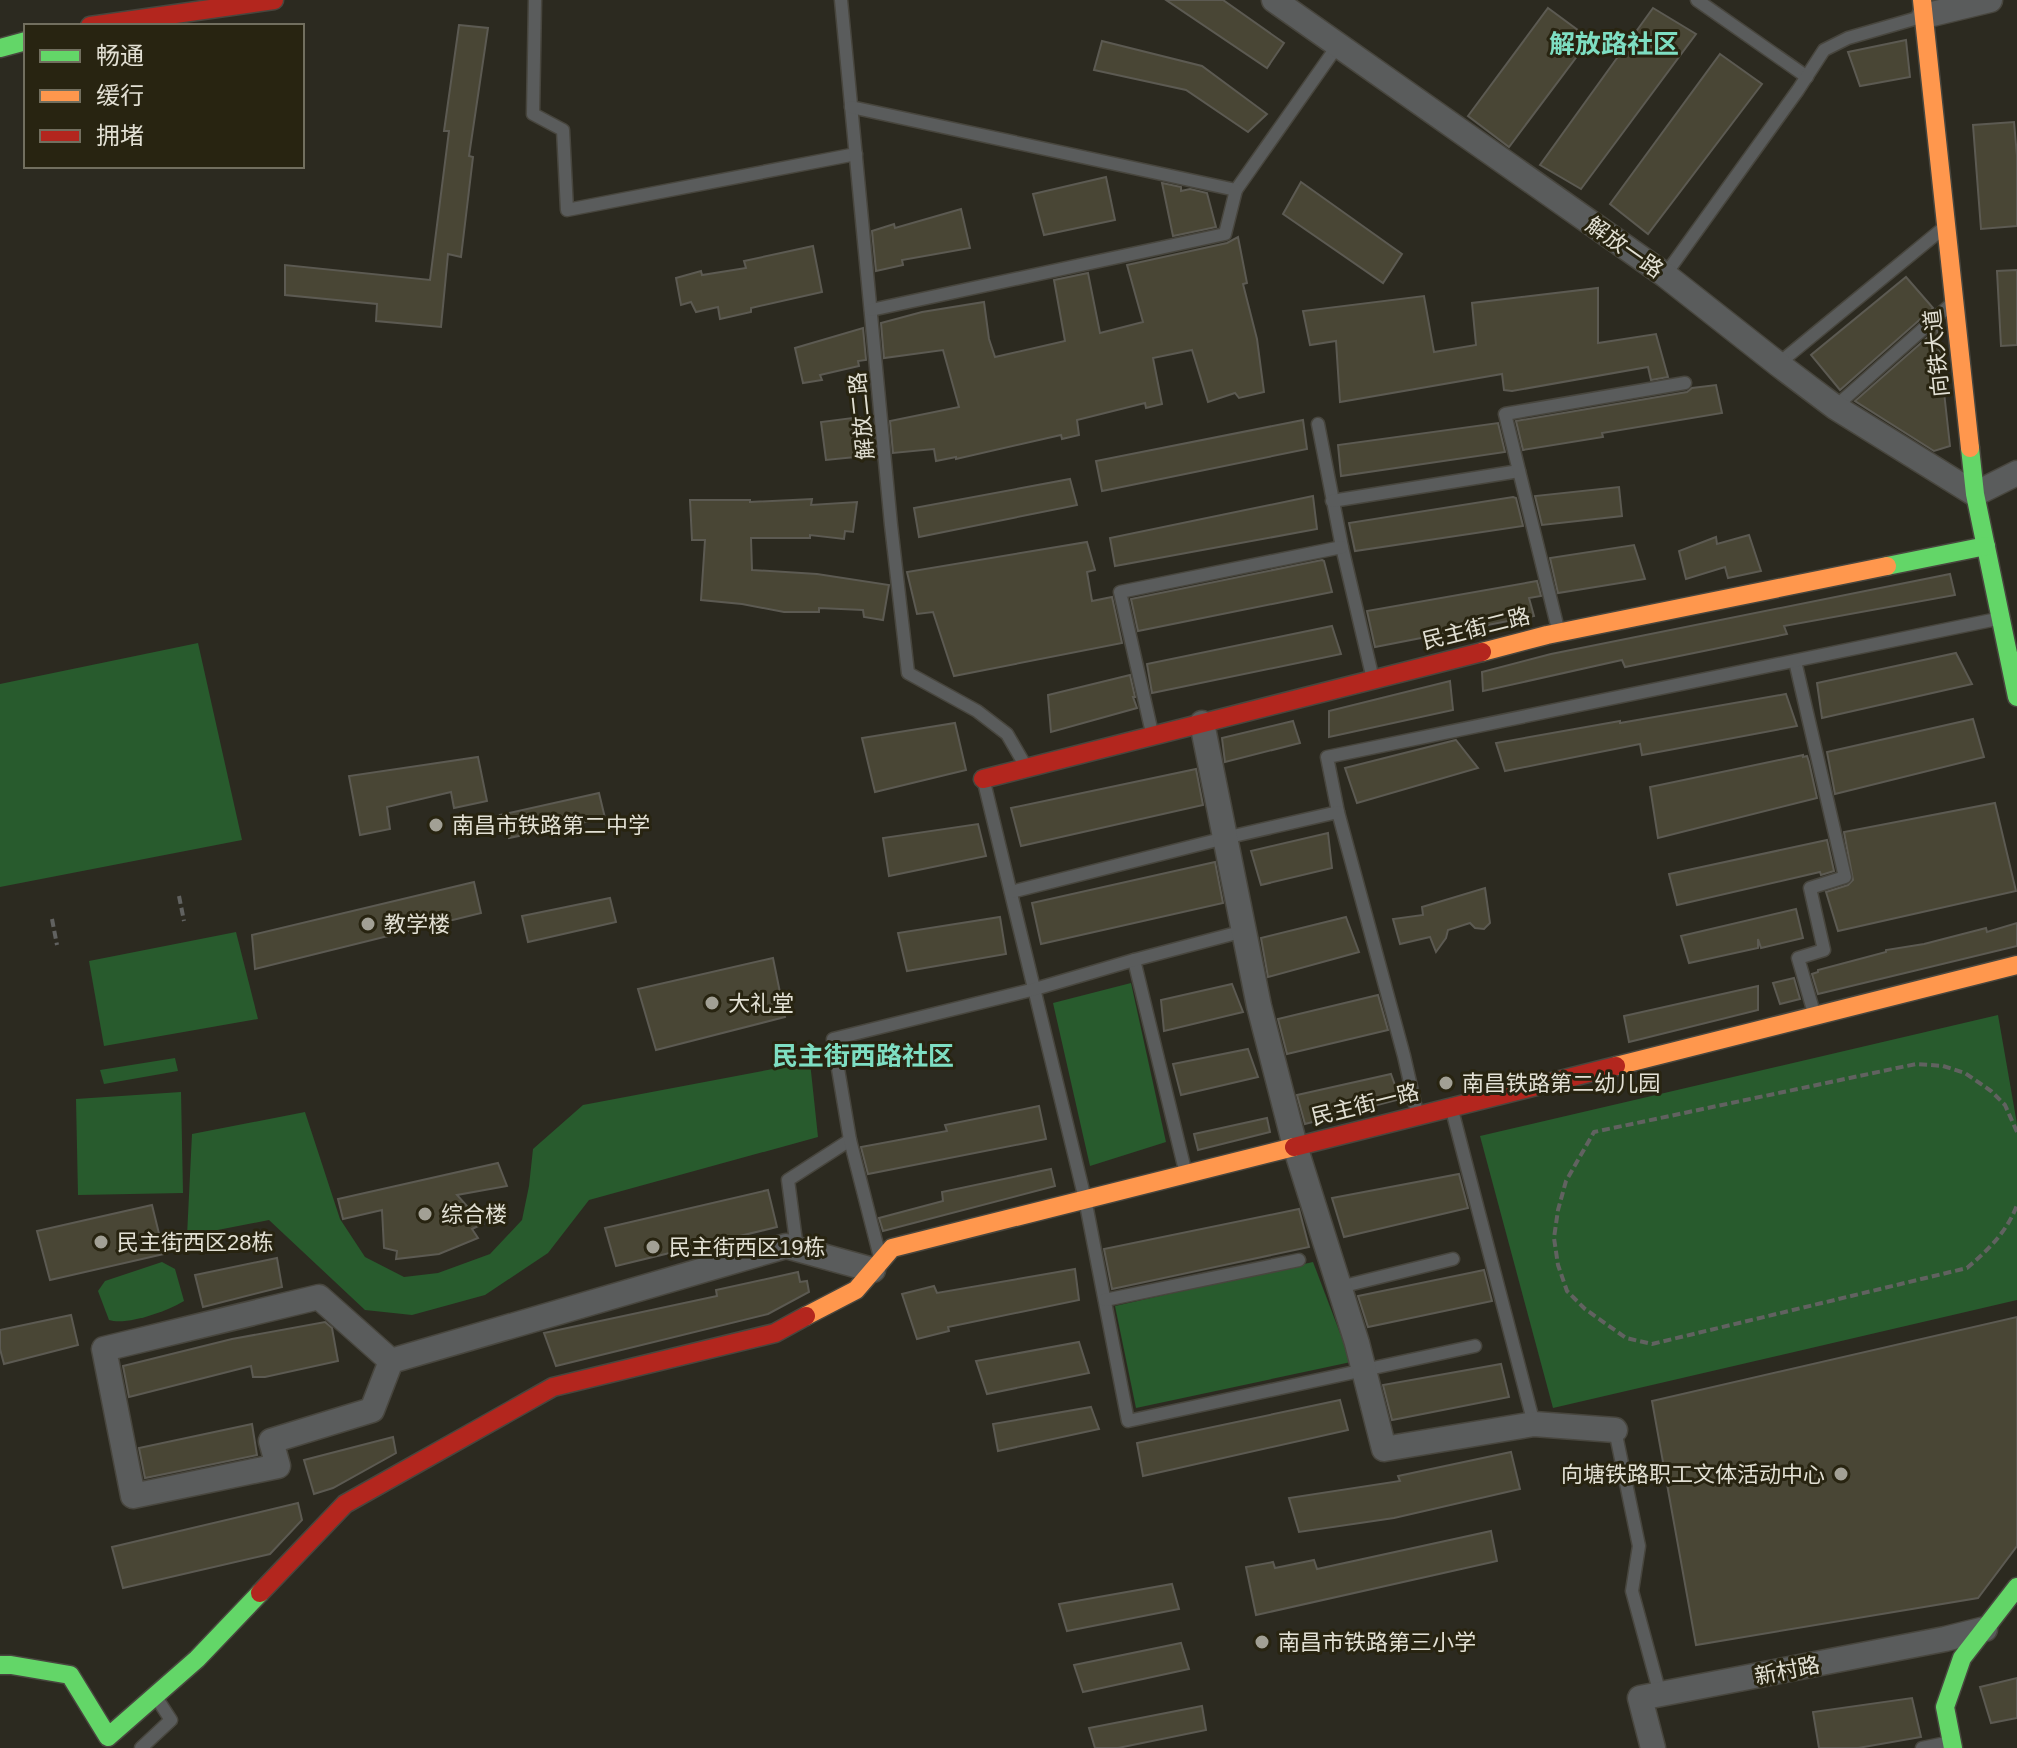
<svg xmlns="http://www.w3.org/2000/svg" width="2017" height="1748" font-family="Arial,'Noto Sans SC',sans-serif">
<style>
.green{fill:#285b2d}
.building{fill:#494635;stroke:#5c5a52;stroke-width:2}
.lines{fill:none;stroke-linecap:round;stroke-linejoin:round}
.lane-casing{stroke:#48463e;stroke-width:15}
.street-casing{stroke:#48463e;stroke-width:27}
.fast-casing{stroke:#48463e;stroke-width:21}
.slow-casing{stroke:#48463e;stroke-width:21}
.jam-casing{stroke:#48463e;stroke-width:21}
.path{stroke:#616260;stroke-width:4;stroke-dasharray:8 4;stroke-linecap:butt}
.lane{stroke:#5a5c5c;stroke-width:12}
.street{stroke:#5a5c5c;stroke-width:24}
.fast{stroke:#63d668;stroke-width:18}
.slow{stroke:#ff974d;stroke-width:18}
.jam{stroke:#b3261e;stroke-width:18}
.poi-dot{fill:#a2a095;stroke:#282411;stroke-width:3}
.labels{text-anchor:middle;stroke-width:6;stroke-linejoin:round;paint-order:stroke}
.street-label{font-size:22px;fill:#e2e0d4;stroke:#282411}
.poi-label{font-size:22px;fill:#e2e0d4;stroke:#282411;text-anchor:start}
.quarter-label{font-size:26px;font-weight:bold;fill:#7edec2;stroke:#282411}
</style>
<rect width="100%" height="100%" fill="#2c2a20"/>
<g class="green">
<path d="M198 643 242 840 0 887V684Z"/>
<path d="M236 932 258 1019 104 1046 89 961Z"/>
<path d="M1131 983 1166 1142 1090 1166 1053 1003Z"/>
<path d="M1998 1015 2017 1124V1300L1553 1408 1480 1136Z"/>
<path d="M175 1058 178 1071 104 1084 100 1070Z"/>
<path d="M810 1062 818 1137 589 1200 548 1253 485 1295 412 1315 365 1310 269 1220 187 1236 192 1134 305 1112 340 1219 365 1257 404 1277 438 1273 490 1254 522 1220 529 1186 533 1149 583 1105Z"/>
<path d="M181 1092 183 1193 78 1195 76 1099Z"/>
<path d="M162 1262 175 1269 184 1301C168 1311 126 1326 109 1320L98 1291 105 1281Z"/>
<path d="M1313 1262 1351 1362 1136 1408 1115 1306Z"/>
</g>
<g class="building">
<path d="M1166 0H1223L1284 43 1267 68Z"/>
<path d="M1548 8 1590 39 1509 147 1468 116Z"/>
<path d="M1653 8 1696 34 1581 189 1540 165Z"/>
<path d="M459 25 488 28 469 156 473 157 461 257 448 254 441 327 376 321 377 304 285 295V265L430 280 449 131H444Z"/>
<path d="M1906 40 1910 77 1860 86 1848 52Z"/>
<path d="M1102 41 1202 66 1267 114 1248 132 1186 90 1094 70Z"/>
<path d="M1720 54 1762 84 1648 234 1610 204Z"/>
<path d="M2014 122 2017 156V226L1981 229 1973 125Z"/>
<path d="M1106 177 1115 220 1044 235 1033 194Z"/>
<path d="M1301 182 1402 254 1383 283 1283 214Z"/>
<path d="M1162 183 1181 187V191L1190 189 1207 193 1216 227 1173 236Z"/>
<path d="M961 209 970 248 902 260 903 265 876 271 872 231 894 224 895 228Z"/>
<path d="M1238 237 1247 283 1243 284 1257 339 1264 392 1239 398 1235 393 1208 402 1192 350 1153 358 1162 404 1146 408 1145 403 1077 420 1079 435 1062 439 1061 435 956 459V457L936 461 934 449 893 453 890 421 959 407 943 350 884 358 881 323 922 312 984 302 989 339 995 357 1065 341 1054 280 1088 273 1100 333 1143 322 1127 265 1227 243Z"/>
<path d="M813 246 822 292 751 308V312L720 319 718 307 696 312 691 302 681 305 676 278 701 271 702 275 746 268 744 261Z"/>
<path d="M2017 270V345L2001 346 1997 271Z"/>
<path d="M1906 277 1933 308 1840 390 1811 355Z"/>
<path d="M1598 288V343L1656 334 1668 377 1651 380 1648 367 1512 391 1504 390 1502 374 1340 402 1336 341 1310 345 1303 311 1424 296 1434 352 1476 345 1472 303Z"/>
<path d="M863 328 866 360 858 361 859 366 820 375 822 380 803 383 795 348Z"/>
<path d="M1937 329 1950 446 1934 451 1855 401Z"/>
<path d="M1716 385 1722 413 1602 433 1603 437 1523 450 1516 421 1687 392 1692 388Z"/>
<path d="M860 417 861 427 872 425 875 455 826 460 821 422Z"/>
<path d="M1303 420 1307 449 1102 491 1096 461Z"/>
<path d="M1498 423 1505 452 1341 476 1338 445Z"/>
<path d="M1070 479 1077 505 919 537 914 508Z"/>
<path d="M1619 487 1622 516 1542 525 1535 496Z"/>
<path d="M1313 496 1317 529 1115 566 1110 538Z"/>
<path d="M1513 497 1516 498 1523 526 1355 551 1349 523Z"/>
<path d="M812 499 811 505 857 502 853 532 845 531 844 539 810 535V538H751L752 570 817 574 889 585 883 620 864 617 863 610 819 608V612H784L742 604 701 600 705 540H692L690 500H750V502Z"/>
<path d="M1749 535 1761 571 1728 578 1725 567 1686 579 1679 551 1716 537 1717 544Z"/>
<path d="M1087 542 1095 570 1087 572 1092 601 1112 597 1122 643 954 676 933 612 917 614 907 572Z"/>
<path d="M1634 545 1645 579 1558 593 1550 558Z"/>
<path d="M1322 560 1324 561 1332 592 1138 631 1131 599Z"/>
<path d="M1950 574 1955 595 1784 626 1787 634 1625 667 1622 660 1483 691 1482 672 1551 654Z"/>
<path d="M1537 581 1541 596 1529 598 1534 616 1375 647 1367 611Z"/>
<path d="M1332 626 1341 654 1152 693 1147 664Z"/>
<path d="M1956 653 1972 684 1822 718 1817 683Z"/>
<path d="M1130 675 1135 697H1133L1137 708 1051 732 1048 695Z"/>
<path d="M1450 681 1453 710 1329 737V711Z"/>
<path d="M1786 694 1797 726 1642 755 1640 744 1505 771 1496 743 1620 721V723Z"/>
<path d="M1973 719 1984 757 1835 794 1827 752Z"/>
<path d="M1293 721 1300 743 1225 762 1222 738Z"/>
<path d="M955 723 966 770 875 792 862 738Z"/>
<path d="M1456 740 1478 768 1357 803 1345 768Z"/>
<path d="M1803 755V757L1807 756 1809 762 1817 798 1658 838 1650 787Z"/>
<path d="M478 757 487 801 454 808 451 792 387 807 390 829 360 835 349 776Z"/>
<path d="M1196 769 1203 805 1021 846 1011 808Z"/>
<path d="M599 793 605 818 509 838 500 815Z"/>
<path d="M1995 803 2016 891 1838 931 1826 892 1848 885 1853 880 1844 832Z"/>
<path d="M978 824 986 856 889 876 883 838Z"/>
<path d="M1328 833 1332 868 1261 885 1251 851Z"/>
<path d="M1827 840 1834 871 1821 875 1820 872 1677 905 1669 874Z"/>
<path d="M1215 862 1223 903 1041 944 1032 903Z"/>
<path d="M474 882 481 913 255 969 252 935Z"/>
<path d="M1485 888 1490 923 1484 929 1475 928 1470 923 1448 930 1446 938 1436 952 1430 937 1400 944 1393 919 1423 915 1422 907Z"/>
<path d="M610 898 616 922 528 942 522 916Z"/>
<path d="M1796 909 1803 938 1761 948 1758 939V948L1689 963 1681 936Z"/>
<path d="M1000 917 1006 954 907 971 898 933Z"/>
<path d="M1346 917 1359 952 1268 977 1261 938Z"/>
<path d="M2017 923V946L1818 994 1812 974 1818 972V970L1886 952V950L1924 944 1986 928 1987 932Z"/>
<path d="M773 958 785 1017 656 1050 638 989Z"/>
<path d="M1794 978 1800 999 1780 1004 1773 983Z"/>
<path d="M1232 984 1243 1012 1164 1031 1161 1000Z"/>
<path d="M1758 986V1010L1629 1042 1624 1016Z"/>
<path d="M1378 995 1388 1030 1287 1054 1278 1019Z"/>
<path d="M1248 1049 1258 1077 1181 1095 1173 1064Z"/>
<path d="M1391 1074 1400 1099 1305 1124 1297 1095Z"/>
<path d="M1039 1106 1046 1139 868 1174 861 1147 947 1131 945 1125Z"/>
<path d="M1267 1118 1270 1132 1198 1150 1194 1134Z"/>
<path d="M498 1163 507 1186 457 1195 483 1224 472 1229 478 1238 439 1254 396 1259 397 1251 384 1248 382 1210 343 1219 338 1199Z"/>
<path d="M1051 1169 1055 1186 883 1231 879 1218 943 1201 942 1192Z"/>
<path d="M1459 1174 1468 1208 1344 1237 1332 1198Z"/>
<path d="M768 1190 777 1227 616 1266 605 1228Z"/>
<path d="M152 1205 164 1254 50 1280 37 1231Z"/>
<path d="M1299 1209 1309 1247 1112 1289 1104 1249Z"/>
<path d="M277 1258 282 1287 203 1307 195 1275Z"/>
<path d="M1075 1269 1079 1300 948 1327 949 1331 917 1339 902 1294 934 1286 937 1293Z"/>
<path d="M1484 1270 1492 1301 1368 1327 1358 1296Z"/>
<path d="M798 1272 800 1282 807 1281 809 1292 768 1314 556 1366 544 1333 717 1296 716 1290Z"/>
<path d="M71 1315 78 1345 4 1364 0 1349V1330Z"/>
<path d="M2017 1317V1546L1978 1598 1696 1645 1652 1401Z"/>
<path d="M325 1322 332 1328 338 1361 265 1377H253L251 1366 129 1397 123 1366 232 1339Z"/>
<path d="M1079 1342 1089 1373 987 1394 976 1361Z"/>
<path d="M1501 1364 1509 1397 1392 1420 1383 1385Z"/>
<path d="M1340 1400 1348 1430 1143 1476 1137 1443Z"/>
<path d="M1091 1407 1099 1429 998 1451 993 1424Z"/>
<path d="M252 1424 257 1455 145 1478 139 1448Z"/>
<path d="M393 1437 396 1453 333 1488 314 1494 304 1460Z"/>
<path d="M1511 1452 1520 1489 1394 1518 1299 1532 1289 1498 1400 1481 1398 1476Z"/>
<path d="M298 1503 302 1520 270 1554 123 1588 112 1547Z"/>
<path d="M1491 1531 1497 1561 1256 1615 1246 1567 1273 1562 1275 1568 1314 1560 1317 1569Z"/>
<path d="M1172 1584 1179 1609 1067 1631 1059 1604Z"/>
<path d="M1181 1643 1189 1669 1083 1692 1074 1665Z"/>
<path d="M2017 1678V1718L1991 1723 1980 1687Z"/>
<path d="M1912 1698 1921 1737 1858 1748H1819L1813 1712Z"/>
<path d="M1202 1706 1206 1730 1118 1748H1095L1089 1728Z"/>
</g>
<g class="lines">
<defs>
<g id="lane">
<path d="M535 0 533 114 563 130 567 210 856 154"/>
<path d="M841 0 891 525 908 673 977 711 1007 734 1025 765"/>
<path d="M1697 0 1807 77"/>
<path d="M851 107 1236 190 1338 45"/>
<path d="M1665 275 1798 90 1824 50 1848 38 1921 17"/>
<path d="M871 310 1225 234 1236 190"/>
<path d="M1778 364 1941 230"/>
<path d="M1835 407 1949 306"/>
<path d="M1318 424 1342 547 1372 675"/>
<path d="M1332 501 1519 471"/>
<path d="M1558 629 1505 414 1685 383"/>
<path d="M1795 661 1845 877 1810 888 1824 950 1798 958 1814 1013"/>
<path d="M1152 733 1120 592 1342 547"/>
<path d="M984 782 1085 1199 1128 1421 1475 1346"/>
<path d="M1338 812 1327 757 1997 619"/>
<path d="M1011 892 1225 838 1338 812 1404 1056 1417 1113"/>
<path d="M1134 960 1185 1170"/>
<path d="M1452 1110 1534 1424"/>
<path d="M797 1249 788 1180 850 1140"/>
<path d="M880 1257 850 1140 833 1039 1035 989 1134 960 1244 931"/>
<path d="M1340 1287 1453 1259"/>
<path d="M1105 1300 1299 1260"/>
<path d="M1615 1430 1639 1546 1632 1591 1660 1694"/>
<path d="M141 1748 171 1720 156 1697"/>
<path d="M1922 1748 1951 1742"/>
</g>
<g id="street">
<path d="M1274 0 1665 275 1778 364 1835 407 1975 494 2017 473"/>
<path d="M1924 16 1990 0"/>
<path d="M1202 723 1259 1006 1295 1146 1357 1343 1384 1449 1534 1424 1615 1430"/>
<path d="M391 1361 372 1410 271 1441 278 1466 133 1496 104 1349 319 1297 391 1361 786 1246 873 1270"/>
<path d="M1653 1748 1640 1698 1945 1639 1985 1629"/>
</g>
<g id="fast">
<path d="M0 48 26 41"/>
<path d="M1970 448 1975 494 2017 697"/>
<path d="M1887 566 1986 546"/>
<path d="M0 1665H11L70 1675 108 1737 197 1659 260 1593"/>
<path d="M1953 1748 1945 1707 1962 1658 2017 1587"/>
</g>
<g id="slow">
<path d="M1922 0 1970 448"/>
<path d="M1482 652 1547 635 1887 566"/>
<path d="M1616 1066 2017 965"/>
<path d="M806 1316 856 1290 892 1248 1294 1147"/>
</g>
<g id="jam">
<path d="M90 26 274 0"/>
<path d="M983 779 1482 652"/>
<path d="M1294 1147 1616 1066"/>
<path d="M260 1593 345 1504 553 1387 775 1333 806 1316"/>
</g>
</defs>
<use href="#lane" class="lane-casing"/>
<use href="#street" class="street-casing"/>
<use href="#fast" class="fast-casing"/>
<use href="#slow" class="slow-casing"/>
<use href="#jam" class="jam-casing"/>
<g class="path">
<path d="M179 896 184 921"/>
<path d="M52 919 57 945"/>
<path d="M2017 1132 2005 1105 1991 1091 1965 1073 1943 1066 1916 1064 1594 1132 1566 1181 1558 1210 1554 1238 1558 1265 1567 1291 1585 1309 1626 1338 1652 1344 1967 1268C1988 1250 2007 1232 2017 1205"/>
</g>
<use href="#lane" class="lane"/>
<use href="#street" class="street"/>
<use href="#fast" class="fast"/>
<use href="#slow" class="slow"/>
<use href="#jam" class="jam"/>
</g>
<g class="poi-dot">
<circle cx="436" cy="825" r="8"/>
<circle cx="368" cy="924" r="8"/>
<circle cx="712" cy="1003" r="8"/>
<circle cx="1446" cy="1083" r="8"/>
<circle cx="425" cy="1214" r="8"/>
<circle cx="101" cy="1242" r="8"/>
<circle cx="653" cy="1247" r="8"/>
<circle cx="1841" cy="1474" r="8"/>
<circle cx="1262" cy="1642" r="8"/>
</g>
<g class="labels">
<g class="street-label">
<text transform="translate(1625 247) rotate(35)" y="8">解放一路</text>
<text transform="translate(1936 353) rotate(-96)" y="8">向铁大道</text>
<text transform="translate(861 416) rotate(-96)" y="8">解放二路</text>
<text transform="translate(1476 628) rotate(-14)" y="8">民主街二路</text>
<text transform="translate(1365 1104) rotate(-14)" y="8">民主街一路</text>
<text transform="translate(1787 1670) rotate(-11)" y="8">新村路</text>
</g>
<g class="poi-label">
<text x="452" y="833">南昌市铁路第二中学</text>
<text x="384" y="932">教学楼</text>
<text x="728" y="1011">大礼堂</text>
<text x="1462" y="1091">南昌铁路第二幼儿园</text>
<text x="441" y="1222">综合楼</text>
<text x="117" y="1250">民主街西区28栋</text>
<text x="669" y="1255">民主街西区19栋</text>
<text x="1825" y="1482" text-anchor="end">向塘铁路职工文体活动中心</text>
<text x="1278" y="1650">南昌市铁路第三小学</text>
</g>
<g class="quarter-label">
<text x="1614" y="53">解放路社区</text>
<text x="863" y="1065">民主街西路社区</text>
</g>
</g>
<rect x="24" y="24" width="280" height="144" fill="#282411" stroke="#726f5f" stroke-width="2"/>
<rect x="40" y="50" width="40" height="12" fill="#63d668" stroke="#726f5f" stroke-width="2"/>
<text x="96" y="64" font-size="24" fill="#e2e0d4">畅通</text>
<rect x="40" y="90" width="40" height="12" fill="#ff974d" stroke="#726f5f" stroke-width="2"/>
<text x="96" y="104" font-size="24" fill="#e2e0d4">缓行</text>
<rect x="40" y="130" width="40" height="12" fill="#b3261e" stroke="#726f5f" stroke-width="2"/>
<text x="96" y="144" font-size="24" fill="#e2e0d4">拥堵</text>
</svg>
